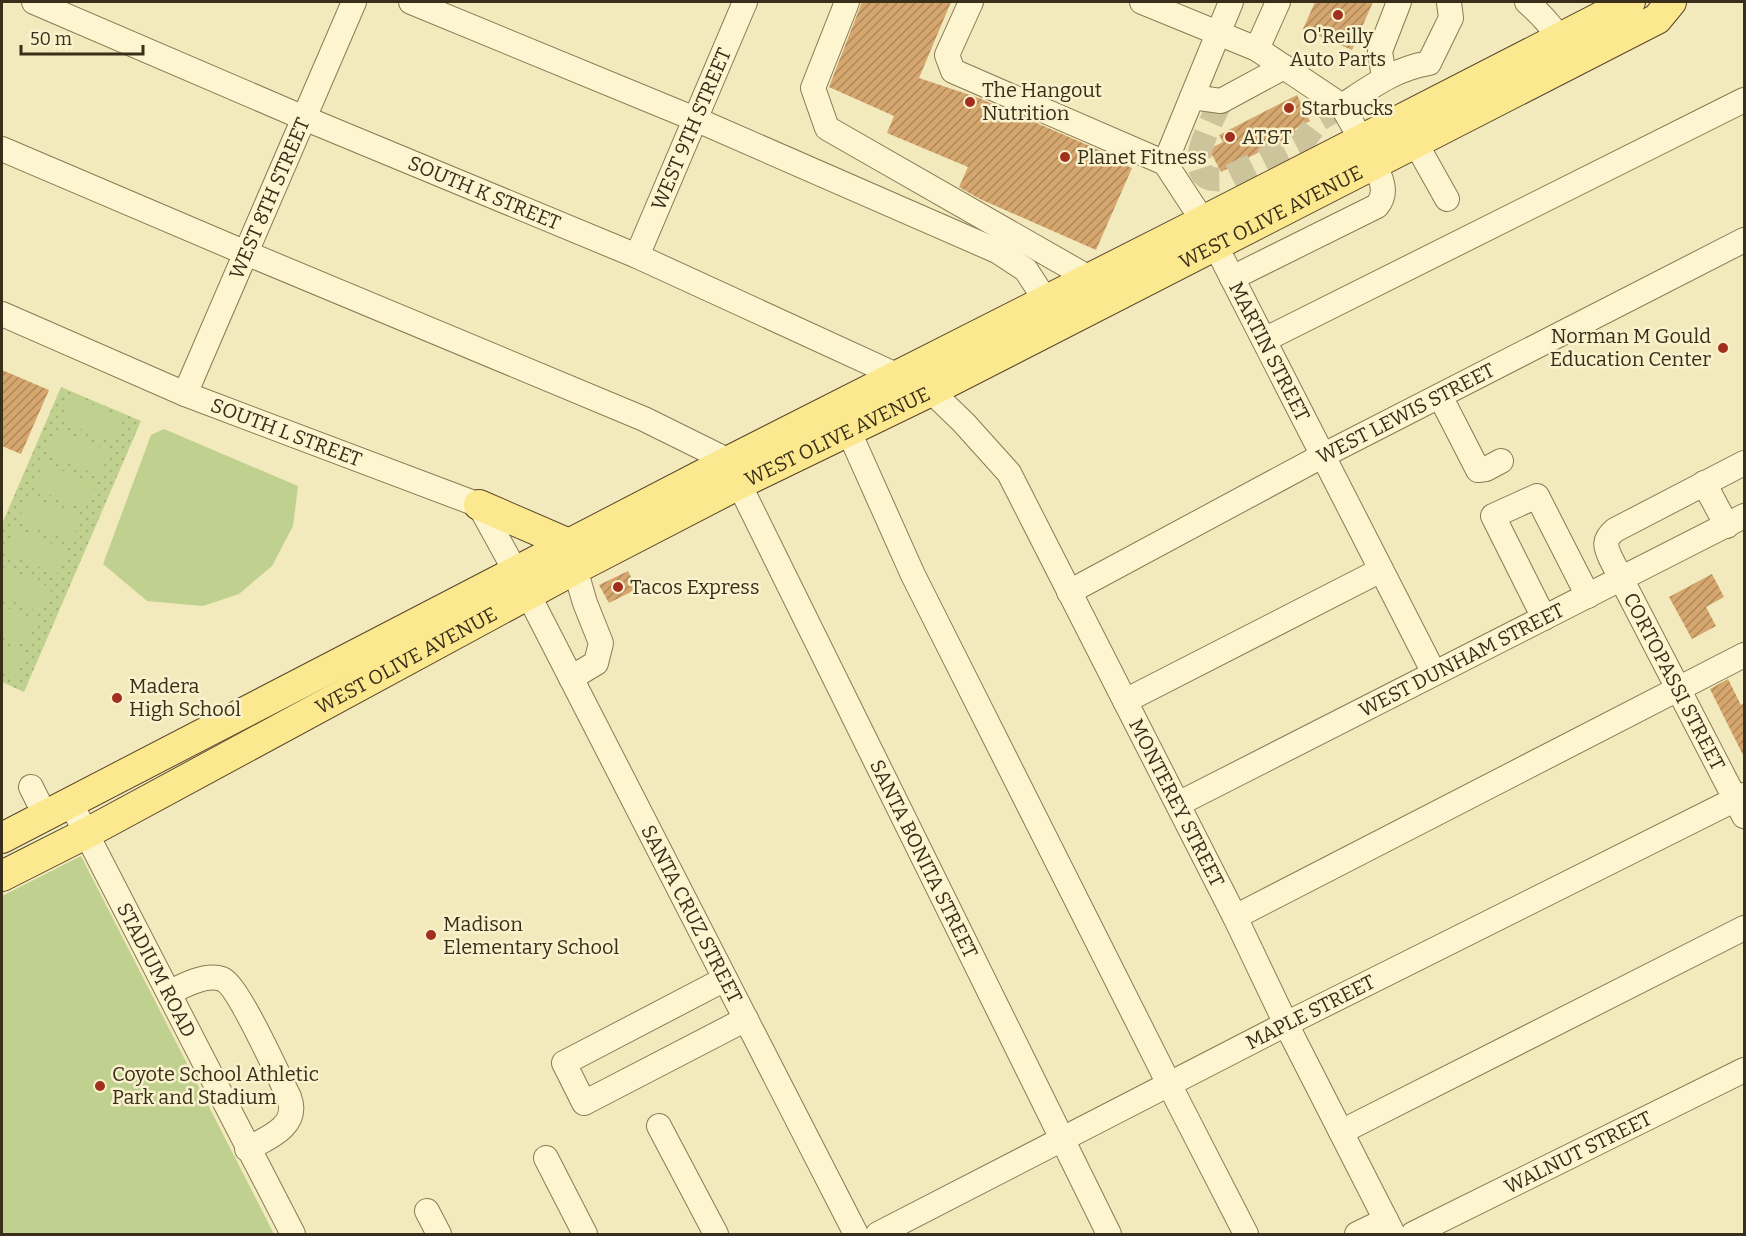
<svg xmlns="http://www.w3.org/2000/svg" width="1746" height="1236" font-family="Bitter,serif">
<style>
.green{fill:url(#green-dots)}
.pitch{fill:#c0d18f}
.building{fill:url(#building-hatch)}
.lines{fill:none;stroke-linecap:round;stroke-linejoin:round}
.minor-tunnel{stroke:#cdc49c;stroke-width:24;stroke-dasharray:24 12;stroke-linecap:butt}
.minor-casing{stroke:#8c7954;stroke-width:26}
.major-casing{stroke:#594629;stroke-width:32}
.minor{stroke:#fcf5d0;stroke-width:24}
.major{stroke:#fbe88f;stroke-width:30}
.poi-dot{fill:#a12f1d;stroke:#f9f2cc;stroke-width:2}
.labels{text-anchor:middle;stroke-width:5;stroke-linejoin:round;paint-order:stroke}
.poi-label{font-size:20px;fill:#392e1a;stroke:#f9f2cc;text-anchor:start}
.street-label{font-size:20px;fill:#392e1a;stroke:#f9f2cc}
</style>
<defs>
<pattern id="green-dots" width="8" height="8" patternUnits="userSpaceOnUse" patternTransform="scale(1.5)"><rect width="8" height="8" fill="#c0d18f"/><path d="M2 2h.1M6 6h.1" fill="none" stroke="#a6b47b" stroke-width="1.8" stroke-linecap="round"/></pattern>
<pattern id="building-hatch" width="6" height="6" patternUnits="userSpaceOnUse" patternTransform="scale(1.5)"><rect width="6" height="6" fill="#d5a76e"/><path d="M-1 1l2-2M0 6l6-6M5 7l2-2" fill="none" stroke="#ae885a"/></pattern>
</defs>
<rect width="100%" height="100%" fill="#f2eabc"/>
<path class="green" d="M61 387 141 421 24 692 2 682V524Z"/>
<g class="pitch">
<path d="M72 396 124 418 114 443 61 421Z"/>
<path d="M164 429 298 486 293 526 272 566 239 594 203 606 147 601 103 564 151 435Z"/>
<path d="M57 430 110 451 100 476 47 454Z"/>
<path d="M43 463 96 484 85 509 33 488Z"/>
<path d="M28 495 81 517 71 542 18 520Z"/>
<path d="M15 528 67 550 57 574 4 553Z"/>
<path d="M2 567 52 588 42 613 2 597Z"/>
<path d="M2 606 37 620 27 645 2 635Z"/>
<path d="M2 644 24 654 14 679 2 673Z"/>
<path d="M81 856 274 1234H2V896Z"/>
</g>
<g class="building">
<path d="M862 2H951L919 78 979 98 1115 157 1113 160 1132 168 1096 250 980 199 959 187 968 167 887 133 894 116 829 87Z"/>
<path d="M1315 2H1373L1352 50 1303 29Z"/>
<path d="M1297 95 1310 121 1295 129 1296 133 1221 172 1209 149 1223 142 1219 135Z"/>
<path d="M2 370 49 390 21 454 2 446Z"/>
<path d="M628 571 637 589 609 603 599 585Z"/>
<path d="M1712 574 1724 597 1706 607 1716 626 1692 639 1669 597Z"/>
<path d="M1728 679 1741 705 1744 703V757L1710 689Z"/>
</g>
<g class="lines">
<path class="minor-tunnel" d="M1221 101C1211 123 1175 185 1225 179L1305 139 1320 119 1342 106"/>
<defs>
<g id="minor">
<path id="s1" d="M34 2 304 118 637 256 931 391 964 423 1009 473 1235 917 1286 1024 1393 1234"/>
<path d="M411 2 695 119 997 251 1026 270 1046 301"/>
<path d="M847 2 813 88 827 128 1091 279"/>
<path id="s2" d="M971 2 947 55 953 71 1165 163 1203 221 1434 673"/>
<path d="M1142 2 1257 49 1342 106 1361 139"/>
<path d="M1527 2C1545 18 1556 31 1567 52"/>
<path d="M1257 49 1278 2"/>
<path d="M1384 78 1380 51 1399 2"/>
<path d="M1192 97 1221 101 1284 67"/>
<path d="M1342 106C1371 87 1394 69 1429 63L1451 18 1449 3"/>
<path d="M1415 142 1447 199"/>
<path d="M2 149 246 253 644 419 729 461"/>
<path d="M1165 163 1231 2"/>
<path id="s3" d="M637 256 745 2"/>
<path d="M1232 278 1377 206C1389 192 1380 177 1374 162"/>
<path id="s4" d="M2 314 185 394 479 505 528 594 856 1234"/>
<path d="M1264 340 1744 100"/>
<path id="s5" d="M185 394 354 2"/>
<path d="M1440 396 1478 470 1486 469 1501 461"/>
<path d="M841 414 913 575 1169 1084 1246 1234"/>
<path id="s6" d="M1744 463 1615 530C1603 540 1605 546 1611 559L1744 816"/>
<path d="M1704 483 1727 526"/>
<path id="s7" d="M739 484 1109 1234"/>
<path id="s8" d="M1069 592 1322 456 1744 240"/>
<path d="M1544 618 1493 516 1537 496 1588 596"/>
<path d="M571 678 596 663 601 643 585 603 575 569"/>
<path d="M1125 701 1381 570"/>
<path d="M31 787 45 815"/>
<path id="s9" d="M70 802 293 1234"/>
<path id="s10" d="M1178 804 1744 516"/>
<path d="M1235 917 1744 655"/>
<path d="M725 979 564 1063 584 1103 746 1019"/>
<path d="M169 993C182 986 206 973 222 979 238 985 279 1077 289 1097 300 1126 268 1138 247 1149"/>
<path d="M659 1126 716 1234"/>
<path d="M1341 1132 1744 928"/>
<path d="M546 1158 585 1234"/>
<path d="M427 1211 439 1234"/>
<path id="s11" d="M878 1234 1286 1024 1744 795"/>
<path d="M1357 1234 1386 1220"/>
<path id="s12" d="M1413 1234 1744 1070"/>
</g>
<g id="major">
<path d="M479 505 569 544"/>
<path d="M2 838 729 461 1203 221 1630 2"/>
<path id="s13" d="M2 876 89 832 575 569 739 484 931 391 1657 19 1671 2"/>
</g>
</defs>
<use href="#minor" class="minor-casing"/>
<use href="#major" class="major-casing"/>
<use href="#minor" class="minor"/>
<use href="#major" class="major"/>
</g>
<g class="poi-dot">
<circle cx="1338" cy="15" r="6"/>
<circle cx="970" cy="102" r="6"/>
<circle cx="1289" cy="108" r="6"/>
<circle cx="1230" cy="137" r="6"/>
<circle cx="1065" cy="157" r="6"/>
<circle cx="1723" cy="348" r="6"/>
<circle cx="618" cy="587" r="6"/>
<circle cx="117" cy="698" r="6"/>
<circle cx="431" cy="935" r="6"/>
<circle cx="100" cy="1086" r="6"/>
</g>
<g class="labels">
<g class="poi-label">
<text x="1338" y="43" text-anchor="middle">O'Reilly<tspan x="1338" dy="23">Auto Parts</tspan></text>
<text x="982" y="97">The Hangout<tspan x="982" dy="23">Nutrition</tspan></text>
<text x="1301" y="115">Starbucks</text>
<text x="1242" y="144">AT&amp;T</text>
<text x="1077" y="164">Planet Fitness</text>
<text x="1711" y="343" text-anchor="end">Norman M Gould<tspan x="1711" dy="23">Education Center</tspan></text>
<text x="630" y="594">Tacos Express</text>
<text x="129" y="693">Madera<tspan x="129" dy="23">High School</tspan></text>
<text x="443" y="931">Madison<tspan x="443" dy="23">Elementary School</tspan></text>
<text x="112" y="1081">Coyote School Athletic<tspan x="112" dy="23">Park and Stadium</tspan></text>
</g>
<g class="street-label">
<text dy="7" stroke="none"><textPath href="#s3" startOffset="138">WEST 9TH STREET</textPath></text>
<text dy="7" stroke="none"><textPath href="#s1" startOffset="489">SOUTH K STREET</textPath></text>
<text dy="7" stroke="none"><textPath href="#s5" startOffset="213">WEST 8TH STREET</textPath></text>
<text dy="7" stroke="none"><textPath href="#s13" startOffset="1430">WEST OLIVE AVENUE</textPath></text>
<text dy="7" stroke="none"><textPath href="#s2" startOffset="522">MARTIN STREET</textPath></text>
<text dy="7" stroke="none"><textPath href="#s8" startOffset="381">WEST LEWIS STREET</textPath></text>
<text dy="7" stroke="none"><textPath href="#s4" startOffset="308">SOUTH L STREET</textPath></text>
<text dy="7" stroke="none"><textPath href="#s13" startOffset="944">WEST OLIVE AVENUE</textPath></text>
<text dy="7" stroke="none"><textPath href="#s13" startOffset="458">WEST OLIVE AVENUE</textPath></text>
<text dy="7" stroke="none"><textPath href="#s10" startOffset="318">WEST DUNHAM STREET</textPath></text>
<text dy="7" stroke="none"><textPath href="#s6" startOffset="316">CORTOPASSI STREET</textPath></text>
<text dy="7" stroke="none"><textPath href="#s1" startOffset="1461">MONTEREY STREET</textPath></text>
<text dy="7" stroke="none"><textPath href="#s7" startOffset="418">SANTA BONITA STREET</textPath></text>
<text dy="7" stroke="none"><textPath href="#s4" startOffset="975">SANTA CRUZ STREET</textPath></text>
<text dy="7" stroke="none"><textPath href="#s9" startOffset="189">STADIUM ROAD</textPath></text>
<text dy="7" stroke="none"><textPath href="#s11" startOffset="486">MAPLE STREET</textPath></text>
<text dy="7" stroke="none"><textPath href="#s12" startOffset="184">WALNUT STREET</textPath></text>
</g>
</g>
<rect width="1746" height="1236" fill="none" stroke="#392e1a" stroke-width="6"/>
<path d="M21 45v9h122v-9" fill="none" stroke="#392e1a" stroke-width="3"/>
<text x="30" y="45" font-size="18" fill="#392e1a" stroke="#f9f2cc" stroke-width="4.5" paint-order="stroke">50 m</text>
</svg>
